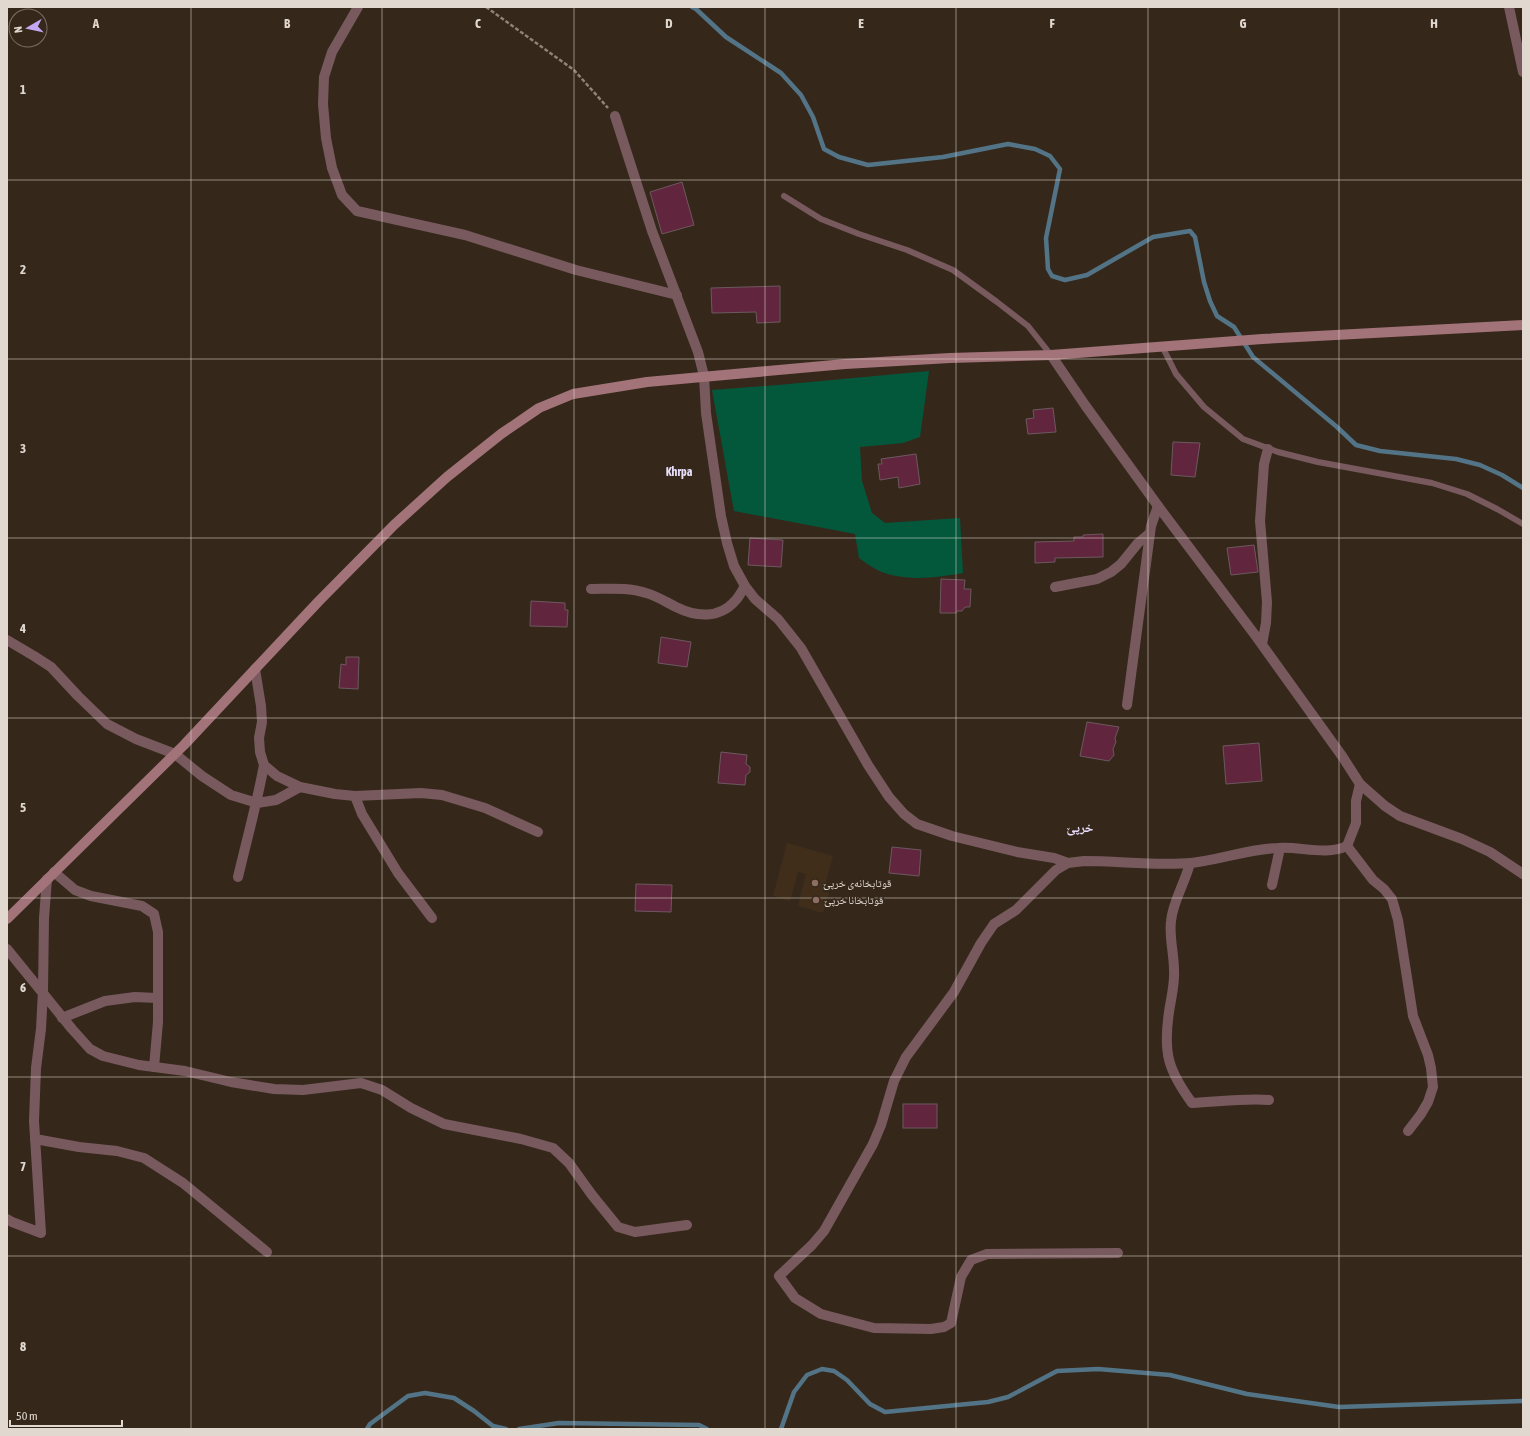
<svg xmlns="http://www.w3.org/2000/svg" width="1530" height="1436" font-family="'Asap Condensed','Noto Naskh Arabic',sans-serif">
<style>
.built{fill:#402e1b}
.green{fill:#03583c}
.lines{fill:none;stroke-linecap:round;stroke-linejoin:round}
.stream{stroke:#537486;stroke-width:4.5}
.building{fill:#61263e;stroke:#6d585f}
.path{stroke:#8e8378;stroke-width:2.5;stroke-dasharray:4 2;stroke-linecap:butt}
.lane{stroke:#785a5e;stroke-width:6}
.street{stroke:#785a5e;stroke-width:10}
.secondary{stroke:#a3737a;stroke-width:10}
.grid{fill:none;stroke:#e1d8d0;stroke-width:1;stroke-opacity:0.55}
.education-dot{fill:#8d6e63;stroke:#35281b;stroke-width:1.5}
.labels{text-anchor:middle;stroke-width:3;stroke-linejoin:round;paint-order:stroke}
.poi-label{font-size:11px;fill:#e1d8d0;stroke:#35281b;text-anchor:start}
.neighbourhood-label{font-size:12px;font-weight:bold;fill:#e7ddfa;stroke:#35281b}
.quarter-label{font-size:13px;font-weight:bold;fill:#e7ddfa;stroke:#35281b}
.grid-label{font-size:13px;text-anchor:middle;font-weight:bold;fill:#e1d8d0;stroke:#35281b;stroke-width:3;stroke-linejoin:round;paint-order:stroke}
</style>
<rect width="100%" height="100%" fill="#35281b"/>
<path class="built" d="M787 843 833 856 823 892 829 893 823 913 798 906 806 874 798 872 790 901 773 896Z"/>
<path class="green" d="M929 371 920 437 903 443 860 447 862 481 872 513 885 523 960 518 963 573C936 578 897 583 872 567 867 564 863 561 859 558L855 534 734 511 712 390 778 385Z"/>
<g class="lines">
<g class="stream">
<path d="M692 7 696 9 726 37 781 73 801 95 813 117 824 149 839 157 868 165 943 157 1008 144 1035 149 1050 156 1060 169 1046 238 1048 269 1052 276 1065 280 1087 275 1153 237 1190 231 1195 237 1204 282 1210 301 1217 316 1234 327 1253 357 1337 427 1356 445 1380 451 1456 459 1480 465 1502 475 1523 488"/>
<path d="M367 1429 370 1424 408 1396 425 1393 454 1398 474 1411 493 1426 506 1429"/>
<path d="M519 1429 559 1423 699 1425 707 1429"/>
<path d="M781 1429 794 1392 807 1375 822 1369 834 1371 847 1380 870 1404 885 1412 988 1402 1008 1397 1057 1371 1098 1369 1170 1375 1247 1394 1339 1407 1523 1401"/>
</g>
</g>
<g class="building">
<path d="M682 182 694 225 662 234 650 192Z"/>
<path d="M780 286V322L757 323 756 312 712 313 711 288Z"/>
<path d="M1053 408 1056 432 1028 434 1026 419 1034 418 1033 410Z"/>
<path d="M1173 442 1200 443 1195 477 1171 475Z"/>
<path d="M916 454 920 484 899 488 898 477 880 480 878 464H882L881 459Z"/>
<path d="M1103 534V557L1055 558V562L1035 563V542L1074 541V537H1083V535Z"/>
<path d="M750 538 783 540 781 567 748 565Z"/>
<path d="M1254 545 1258 572 1231 575 1227 548Z"/>
<path d="M941 579 965 580 964 589H971L970 607H965L962 611H957L956 613H940Z"/>
<path d="M531 601 565 603V610H568L567 627 530 626Z"/>
<path d="M661 637 691 642 687 667 658 663Z"/>
<path d="M346 657H359L358 689 339 688 341 664 346 665Z"/>
<path d="M1087 722 1119 727 1115 738 1116 742 1113 749 1114 755 1109 761 1080 756Z"/>
<path d="M1259 743 1262 781 1226 784 1223 746Z"/>
<path d="M721 752 747 755 746 764 750 767V772L746 775 745 785 718 783Z"/>
<path d="M892 847 921 850 919 876 889 873Z"/>
<path d="M636 884 672 885 671 912 635 911Z"/>
<rect x="903" y="1104" width="34" height="24"/>
</g>
<g class="lines">
<path class="path" d="M486 7 574 70 608 108"/>
<g class="lane">
<path d="M784 196 821 219 859 234 907 250 953 270 997 302 1028 326 1051 355"/>
<path d="M1162 346 1176 374 1204 407 1243 439 1278 452 1318 462 1432 483 1467 494 1497 509 1523 524"/>
</g>
<g class="street">
<path d="M358 7 332 52 324 77 323 104 326 138 332 168 342 195 357 211 465 235 576 270 677 295"/>
<path d="M1509 7 1523 72"/>
<path d="M615 116 652 231 698 352 704 376 706 413 721 516 727 543 734 566 745 586 755 599 778 619 801 648 868 765 889 797 904 814 917 824 952 836 1017 852 1054 858 1068 863"/>
<path d="M1051 355 1085 405 1158 506 1255 635 1342 756 1360 784 1385 806 1400 816 1462 839 1490 852 1523 874"/>
<path d="M1055 587 1097 579 1111 572 1121 564 1138 543 1150 533"/>
<path d="M591 589C609 589 628 587 646 593 657 596 666 602 676 607 696 617 719 619 735 601 739 597 742 591 745 586"/>
<path d="M7 640 34 656 51 667 78 696 107 724 136 739 175 754 202 776 231 795 257 803 276 800 300 787"/>
<path d="M1262 644 1266 623 1267 602 1260 521 1264 464 1268 449"/>
<path d="M255 669 261 706 262 722 259 738 260 752 264 765 277 776 300 787 335 794 355 796 421 793 442 795 485 808 538 832"/>
<path d="M1127 705 1151 526 1158 506"/>
<path d="M355 796 362 814 398 873 432 918"/>
<path d="M1347 846 1373 880 1384 889 1392 899 1398 920 1413 1016 1428 1055 1431 1068 1433 1087 1428 1102 1421 1114 1408 1131"/>
<path d="M1190 863C1185 883 1173 901 1171 921 1169 937 1174 954 1174 970 1175 984 1171 998 1169 1012 1163 1053 1168 1070 1192 1103 1218 1102 1243 1098 1269 1100"/>
<path d="M54 872 75 890 91 896 142 906 154 914 158 932V1022L154 1067"/>
<path d="M238 877C247 839 257 803 264 765"/>
<path d="M1272 885 1280 848"/>
<path d="M7 949 72 1029 90 1049 103 1056 139 1065 185 1071 231 1082 274 1089 303 1090 361 1083 382 1090 411 1108 444 1124 521 1139 553 1148 569 1163 592 1195 618 1227 635 1232 687 1225"/>
<path d="M62 1018 105 1001 135 997 157 998"/>
<path d="M35 1139 79 1147 117 1151 144 1158 183 1183 267 1252"/>
<path d="M7 1219 12 1222 41 1233 34 1121 36 1068 41 1029 43 991 44 918 47 879"/>
<path d="M1118 1253 987 1254 971 1260 961 1277 951 1323 944 1327 931 1329 874 1328 821 1314 795 1298 779 1276 812 1245 824 1231 873 1144 881 1125 894 1081 906 1057 954 992 981 943 994 924 1016 910 1056 870 1068 863 1084 861C1119 861 1157 866 1191 863 1220 860 1248 849 1278 848 1300 846 1325 856 1347 846L1356 823V801L1360 784"/>
</g>
<path class="secondary" d="M7 919 184 745 318 602 394 525 447 477 501 434 539 408 573 394 647 382 845 364 950 358 1051 355 1262 339 1523 325"/>
</g>
<path class="grid" d="M191 7V1429M382 7V1429M574 7V1429M765 7V1429M956 7V1429M1148 7V1429M1339 7V1429M7 180H1523M7 359H1523M7 538H1523M7 718H1523M7 898H1523M7 1077H1523M7 1256H1523"/>
<g class="education-dot">
<circle cx="815" cy="883" r="4"/>
<circle cx="816" cy="900" r="4"/>
</g>
<g class="labels">
<g class="poi-label">
<text x="823" y="887">قوتابخانەی خرپێ</text>
<text x="824" y="904">قوتابخانا خرپێ</text>
</g>
<g class="neighbourhood-label">
<text x="679" y="476">Khrpa</text>
</g>
<g class="quarter-label">
<text x="1080" y="832">خرپێ</text>
</g>
</g>
<g class="grid-label">
<text x="96" y="28">A</text>
<text x="287" y="28">B</text>
<text x="478" y="28">C</text>
<text x="669" y="28">D</text>
<text x="861" y="28">E</text>
<text x="1052" y="28">F</text>
<text x="1243" y="28">G</text>
<text x="1434" y="28">H</text>
<text x="23" y="94">1</text>
<text x="23" y="274">2</text>
<text x="23" y="453">3</text>
<text x="23" y="633">4</text>
<text x="23" y="812">5</text>
<text x="23" y="992">6</text>
<text x="23" y="1171">7</text>
<text x="23" y="1351">8</text>
</g>
<rect width="1530" height="1436" fill="none" stroke="#e1d8d0" stroke-width="16"/>
<g transform="translate(28 28) rotate(261)"><circle r="19" fill="#35281b" stroke="#7a6e63"/>
<path d="M0-3L7 15L0 10L-7 15Z" fill="#c3a7f2"/>
<text y="-6" font-size="11" font-weight="bold" text-anchor="middle" fill="#e1d8d0">N</text>
</g>
<path d="M10 1420v6h112v-6" fill="none" stroke="#e1d8d0" stroke-width="2"/>
<text x="16" y="1420" font-size="12" fill="#e1d8d0" stroke="#35281b" stroke-width="3" paint-order="stroke">50 m</text>
</svg>
